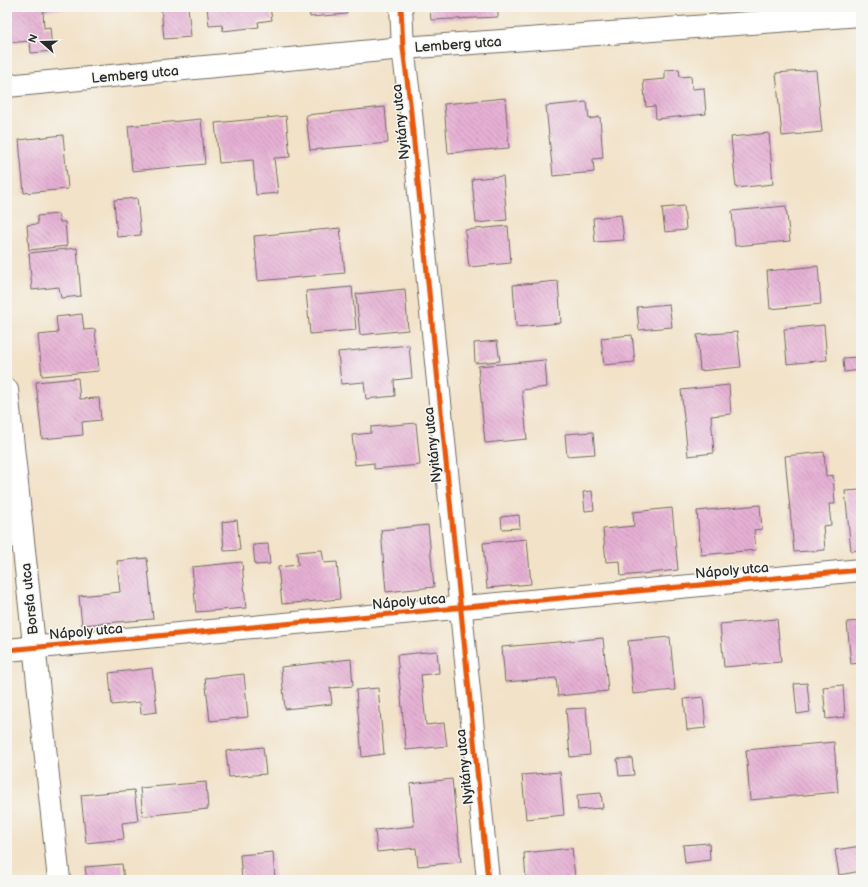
<svg xmlns="http://www.w3.org/2000/svg" width="868" height="887" font-family="'Balsamiq Sans',sans-serif">
<style>
.building{fill:url(#building-back-hatch)}
.lines{fill:none;stroke-linecap:round;stroke-linejoin:round}
.minor-casing{stroke:#716b62;stroke-width:24}
.minor{stroke:#fff;stroke-width:22}
.cycleway-casing{stroke:#f6f6f2;stroke-width:8}
.cycleway{stroke:#e8590c;stroke-width:5}
.labels{text-anchor:middle;stroke-width:3;stroke-linejoin:round;paint-order:stroke}
.street-label{font-size:14px;fill:#2b2b2b;stroke:#f6f6f2}
</style>
<defs>
<pattern id="building-back-hatch" width="6" height="6" patternUnits="userSpaceOnUse"><rect width="6" height="6" fill="#e6b0d4"/><path d="M-1 5l2 2M0 0l6 6M5-1l2 2" fill="none" stroke="#bb8fac"/></pattern>
</defs>
<rect width="100%" height="100%" fill="#f6f6f2"/>
<filter id="ink" filterUnits="userSpaceOnUse"><feTurbulence type="fractalNoise" baseFrequency=".025" numOctaves="2"/><feDisplacementMap in="SourceGraphic" scale="8" xChannelSelector="R" yChannelSelector="G"/><feConvolveMatrix kernelMatrix="1 2 1 2 8 2 1 2 1" color-interpolation-filters="sRGB"/></filter>
<filter id="wash" filterUnits="userSpaceOnUse"><feTurbulence type="fractalNoise" baseFrequency=".012" numOctaves="4" result="noise"/><feDisplacementMap in="SourceGraphic" scale="16" xChannelSelector="R" yChannelSelector="G"/><feGaussianBlur stdDeviation="0.9" result="paint"/><feColorMatrix in="noise" values="0 0 0 0 0 0 0 0 0 0 0 0 0 0 0 0 0 1.4 0 .05"/><feComposite in="paint" operator="in"/></filter>
<g filter="url(#wash)">
<rect width="100%" height="100%" fill="#f2e2c8"/>
<g id="blocks">
<g class="building">
<path d="M7 7H66V9L43 11 44 28 50 27 52 51 31 53 30 41 7 43Z"/>
<path d="M161 7H188L191 37 164 39Z"/>
<path d="M207 7H270L272 20 258 22 259 27 223 31 222 25 209 26Z"/>
<path d="M309 7H346L347 14 310 17Z"/>
<path d="M430 7H498V17L431 20Z"/>
<path d="M679 69 680 77 691 76 692 89 704 88 706 114 656 119 655 106 646 107 643 81 665 79V70Z"/>
<path d="M816 70 822 132 782 136 776 73Z"/>
<path d="M505 98 509 148 448 153 444 104Z"/>
<path d="M587 102 589 119 600 117 603 158 593 159 594 172 553 176 546 106Z"/>
<path d="M385 107 388 143 310 150 306 115Z"/>
<path d="M286 116 290 157 274 158 278 193 256 195 253 160 219 163 215 123Z"/>
<path d="M201 119 205 164 132 171 128 126Z"/>
<path d="M769 133 773 184 736 188 731 137Z"/>
<path d="M63 135 68 189 24 193 19 140Z"/>
<path d="M503 176 507 220 476 223 472 179Z"/>
<path d="M137 198 141 235 117 237 114 200Z"/>
<path d="M684 206 686 230 665 232 662 208Z"/>
<path d="M786 206 790 241 735 246 732 211Z"/>
<path d="M58 214 60 222H65L67 246 29 250 27 225 38 224 37 216Z"/>
<path d="M621 215 624 240 595 242 593 218Z"/>
<path d="M508 226 511 263 469 267 465 230Z"/>
<path d="M340 228 345 273 258 281 254 236Z"/>
<path d="M77 248 81 296 61 298 59 287 32 290 29 253Z"/>
<path d="M818 266 821 304 770 309 767 271Z"/>
<path d="M558 281 561 323 516 327 513 285Z"/>
<path d="M352 287 356 330 310 334 306 291Z"/>
<path d="M405 289 408 330 360 335 356 294Z"/>
<path d="M669 304 672 327 639 330 637 307Z"/>
<path d="M82 314 84 330 95 329 99 371 42 376 38 335 58 333 56 317Z"/>
<path d="M824 325 827 360 787 364 784 329Z"/>
<path d="M737 332 741 367 700 371 697 335Z"/>
<path d="M632 335 635 362 604 365 601 338Z"/>
<path d="M497 341 500 361 475 363 474 343Z"/>
<path d="M409 345 412 378 394 380 395 396 366 399 364 382 341 384 338 352Z"/>
<path d="M859 357 861 370 844 372 843 358Z"/>
<path d="M545 360 547 387 522 390 527 439 485 443 478 366Z"/>
<path d="M78 378 80 399 99 398 101 420 82 422 83 435 42 439 36 382Z"/>
<path d="M729 385 731 414 711 416 714 453 688 456 681 390Z"/>
<path d="M416 423 420 465 374 469V463L355 465 352 435 371 433V427Z"/>
<path d="M593 432 595 454 567 456 565 434Z"/>
<path d="M824 452 826 476 833 475 835 504H829L831 525 823 526 825 550 794 552 785 456Z"/>
<path d="M861 490V550L851 551 845 491Z"/>
<path d="M592 491 594 510 585 511 583 492Z"/>
<path d="M760 505 762 529 754 530 756 550 701 555 697 511Z"/>
<path d="M672 508 678 570 621 576 620 561 606 562 603 529 634 526 633 512Z"/>
<path d="M519 515 520 528 502 529 501 517Z"/>
<path d="M237 520 240 550 224 551 222 522Z"/>
<path d="M428 525 434 587 386 592 381 530Z"/>
<path d="M527 539 531 584 487 588 483 543Z"/>
<path d="M268 544 270 564 255 565 253 545Z"/>
<path d="M322 550 324 563 337 562 340 599 282 604 278 567 298 565 297 552Z"/>
<path d="M147 558 153 619 82 625 79 596 120 592 117 561Z"/>
<path d="M242 562 246 608 196 612 192 567Z"/>
<path d="M777 619 781 662 724 667 720 624Z"/>
<path d="M861 621V663L851 664 847 622Z"/>
<path d="M670 637 675 690 633 694 628 641Z"/>
<path d="M603 638 608 691 558 696 556 678 505 682 502 647Z"/>
<path d="M437 651 439 673 421 675 426 725 444 723 447 746 406 750 397 655Z"/>
<path d="M351 659 353 686 330 688 332 704 285 709 281 667Z"/>
<path d="M152 668 157 712 141 714 140 702 112 705 109 673Z"/>
<path d="M244 674 248 717 210 721 205 678Z"/>
<path d="M807 683 810 712 797 714 794 684Z"/>
<path d="M843 685 845 717 826 719 823 687Z"/>
<path d="M378 688 384 754 362 757 356 690Z"/>
<path d="M703 697 706 728 687 730 684 699Z"/>
<path d="M586 708 590 755 570 757 566 709Z"/>
<path d="M834 742 838 792 750 800 746 750Z"/>
<path d="M263 747 266 774 229 777 226 751Z"/>
<path d="M632 758 634 775 619 776 617 759Z"/>
<path d="M560 772 564 815 526 819 522 775Z"/>
<path d="M452 779 461 862 418 866 416 848 377 852 375 830 414 826 410 784Z"/>
<path d="M206 782 208 809 143 816 140 788Z"/>
<path d="M134 790 138 821 122 823 124 839 86 843 81 795Z"/>
<path d="M601 793 603 808 578 810 577 795Z"/>
<path d="M709 843 710 860 685 863 683 845Z"/>
<path d="M861 846V871L839 875 835 850Z"/>
<path d="M572 848 575 878 553 880H526L524 853Z"/>
<path d="M273 852 275 880H242L240 855Z"/>
<path d="M122 864 124 880H87L85 867Z"/>
</g>
</g>
</g>
<g filter="url(#ink)">
<use href="#blocks" fill-opacity="0" stroke="#716b62" stroke-width="1"/>
<g class="lines">
<defs>
<g id="minor">
<path d="M401 7 403 48 410 103 488 880"/>
<path d="M7 86 403 48 861 15"/>
<path d="M7 390 59 880"/>
<path d="M7 650 861 570"/>
</g>
</defs>
<use href="#minor" class="minor-casing"/>
<use href="#minor" class="minor"/>
<defs>
<g id="cycleway">
<path d="M401 7 403 48 410 103 488 880"/>
<path d="M7 650 861 570"/>
</g>
</defs>
<use href="#cycleway" class="cycleway-casing"/>
<use href="#cycleway" class="cycleway"/>
</g>
</g>
<g class="labels">
<g class="street-label">
<text transform="translate(458 44) rotate(-4)" y="5">Lemberg utca</text>
<text transform="translate(135 74) rotate(-5)" y="5">Lemberg utca</text>
<text transform="translate(400 122) rotate(-96)" y="5">Nyitány utca</text>
<text transform="translate(432 445) rotate(-96)" y="5">Nyitány utca</text>
<text transform="translate(732 570) rotate(-5)" y="5">Nápoly utca</text>
<text transform="translate(29 599) rotate(-96)" y="5">Borsfa utca</text>
<text transform="translate(409 601) rotate(-5)" y="5">Nápoly utca</text>
<text transform="translate(86 631) rotate(-5)" y="5">Nápoly utca</text>
<text transform="translate(464 767) rotate(-96)" y="5">Nyitány utca</text>
</g>
</g>
<rect width="868" height="887" fill="none" stroke="#f6f6f2" stroke-width="24"/>
<g transform="translate(42 42) rotate(290)" stroke="#f6f6f2" stroke-width="3" paint-order="stroke">
<path d="M0-3L7 15L0 10L-7 15Z" fill="#2b2b2b"/>
<text y="-6" font-size="11" font-weight="bold" text-anchor="middle" fill="#2b2b2b">N</text>
</g>
</svg>
